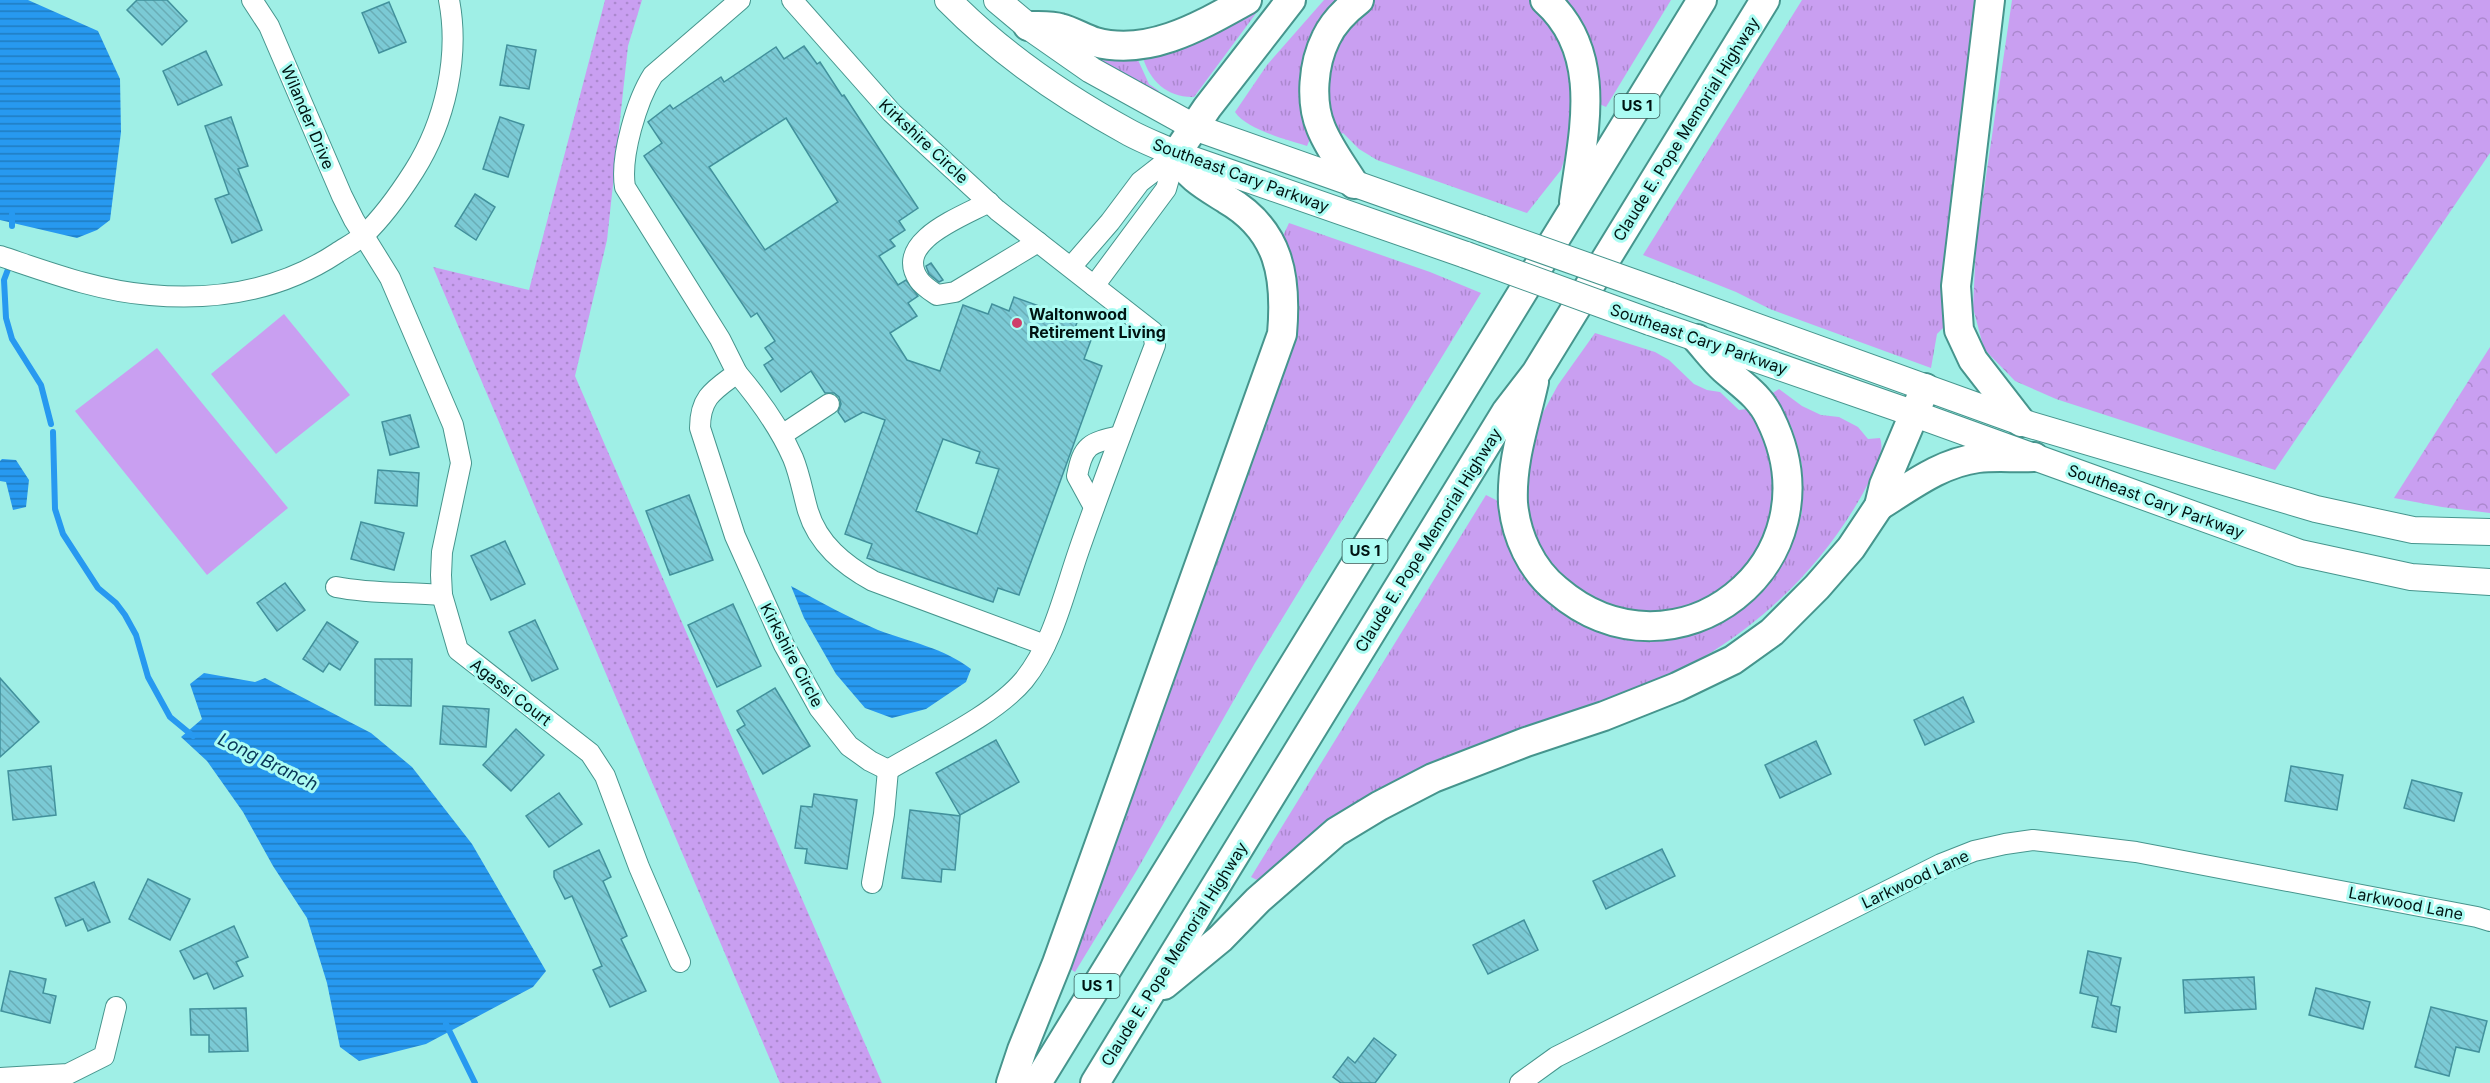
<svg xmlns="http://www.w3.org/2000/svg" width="2490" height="1083" font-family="Inter,sans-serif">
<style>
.grass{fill:url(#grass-tufts)}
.forest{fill:url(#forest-crowns)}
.park{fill:url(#park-dots)}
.garden{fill:#c99ff1}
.water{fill:url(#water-rules)}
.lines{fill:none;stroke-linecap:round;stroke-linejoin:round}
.stream{stroke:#2799f0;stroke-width:6}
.building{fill:url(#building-back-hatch);stroke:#42919c;stroke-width:1.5;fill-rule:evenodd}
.minor-casing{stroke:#46958d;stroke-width:22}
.major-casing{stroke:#46958d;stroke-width:28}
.highway-casing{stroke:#46958d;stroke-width:32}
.minor{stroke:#fff;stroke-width:20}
.major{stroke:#fff;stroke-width:26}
.highway{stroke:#fff;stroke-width:28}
.major-bridge-casing{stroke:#46958d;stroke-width:28;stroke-linecap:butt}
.major-bridge{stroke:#fff;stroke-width:26}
.poi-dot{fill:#cf406a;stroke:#acfcf3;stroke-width:2}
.labels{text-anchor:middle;stroke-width:6;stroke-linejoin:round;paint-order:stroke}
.shield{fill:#acfcf3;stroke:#345a56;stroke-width:1.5}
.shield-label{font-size:15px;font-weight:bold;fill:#001412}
.street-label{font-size:16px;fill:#001412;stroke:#acfcf3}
.poi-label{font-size:16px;font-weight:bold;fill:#001412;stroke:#acfcf3;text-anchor:start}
.water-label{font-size:18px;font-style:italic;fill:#083557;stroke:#acfcf3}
</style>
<defs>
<pattern id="grass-tufts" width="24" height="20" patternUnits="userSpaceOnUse" patternTransform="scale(1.5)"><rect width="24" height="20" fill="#c99ff1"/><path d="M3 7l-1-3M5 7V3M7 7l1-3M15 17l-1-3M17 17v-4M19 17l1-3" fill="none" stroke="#ab88ce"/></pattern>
<pattern id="forest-crowns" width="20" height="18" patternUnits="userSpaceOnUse" patternTransform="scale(1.5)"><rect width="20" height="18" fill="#c99ff1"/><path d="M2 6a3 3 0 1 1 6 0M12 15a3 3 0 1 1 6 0" fill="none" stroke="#ab88ce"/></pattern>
<pattern id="park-dots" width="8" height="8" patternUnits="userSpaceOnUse" patternTransform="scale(1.5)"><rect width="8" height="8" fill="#c99ff1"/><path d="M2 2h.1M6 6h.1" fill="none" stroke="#ab88ce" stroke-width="1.8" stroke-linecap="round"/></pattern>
<pattern id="water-rules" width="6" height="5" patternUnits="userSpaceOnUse" patternTransform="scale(1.5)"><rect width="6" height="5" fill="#2799f0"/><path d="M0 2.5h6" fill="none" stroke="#1f7cc1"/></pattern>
<pattern id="building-back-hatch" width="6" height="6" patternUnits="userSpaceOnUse" patternTransform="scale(1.5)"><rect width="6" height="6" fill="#7bcad5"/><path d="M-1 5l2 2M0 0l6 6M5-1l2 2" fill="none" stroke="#69adb6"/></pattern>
</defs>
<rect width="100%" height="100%" fill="#9fefe6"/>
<g class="grass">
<path d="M1324 0H1337L1318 24 1301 107 1310 139 1307 146C1287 140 1246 129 1235 112L1267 65Z"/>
<path d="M1372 0H1530L1554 27 1568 52 1576 123 1561 170 1527 213 1377 160 1359 149 1343 133 1337 136 1328 114V72L1345 26Z"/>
<path d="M1557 0H1671L1606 107 1597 103Z"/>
<path d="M1802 0H1979L1945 326 1937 334 1931 368 1770 309 1736 292 1643 255Z"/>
<path d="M1256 6 1260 8 1257 12 1194 97C1168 98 1150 81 1143 58Z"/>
<path d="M1092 55H1132L1138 60 1149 84 1159 91 1157 92Z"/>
<path d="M1289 223 1430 272 1481 293 1255 663 1137 870 1075 972 1066 966 1292 346 1298 304 1295 273 1282 238Z"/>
<path d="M1595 333 1655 352 1669 360 1694 384 1707 390 1720 392 1739 410 1753 408 1780 493 1754 565 1691 610 1616 613 1569 588 1536 549 1522 498 1533 431 1558 385Z"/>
<path d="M1779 389 1802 406 1821 415 1839 417 1858 427 1868 439 1880 438C1885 452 1876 468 1870 480 1834 551 1778 610 1712 652 1674 675 1631 687 1592 707 1480 762 1372 824 1263 883L1251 877 1486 495 1504 504 1550 600 1572 616 1594 628 1624 637 1663 639 1701 631 1734 614 1767 585 1788 550 1802 513V465L1792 428 1771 394Z"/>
</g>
<g class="forest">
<path d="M2012 0H2490V153L2275 470 2056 399 2015 381 1984 349 1973 308 1976 244Z"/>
<path d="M2490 347V513L2442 507 2394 498Z"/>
</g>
<path class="park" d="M605 0H642L628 46 607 240 575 376 882 1083H780L433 267 529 290Z"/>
<g class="garden">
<path d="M284 314 350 395 276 454 211 374Z"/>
<path d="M157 348 288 508 207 575 75 411Z"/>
</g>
<g class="water">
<path d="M0 0H28L98 31 120 79 121 132 110 220 97 230 77 238 0 220Z"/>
<path d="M2 459 16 460 29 480 26 507 13 510 6 482 0 481V461Z"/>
<path d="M791 586C820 602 848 617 878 630 910 642 944 648 971 669L966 682 926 709 892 718 865 708 836 674 804 618Z"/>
<path d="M204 673 255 682 265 678 371 733 412 767 472 844 546 971 533 987 426 1044 359 1061 340 1047 327 983 307 918 273 866 243 812 207 761 181 737 202 719 190 684Z"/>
</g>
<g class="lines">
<g class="stream">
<path d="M12 214V226"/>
<path d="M10 264 4 280 6 318 12 339 41 385 51 424"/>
<path d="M53 432 55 509 63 534 98 588 116 603 125 615 136 635 148 677 170 717 193 736"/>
<path d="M446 1024 475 1083"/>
</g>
</g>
<g class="building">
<path d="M137 0H167L187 21 162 45 127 10Z"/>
<path d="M389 2 406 42 379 53 362 13Z"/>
<path d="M507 45 536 50 529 89 500 85Z"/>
<path d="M804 46 817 64 820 62 842 96 844 95 918 208 899 221 905 230 890 240 895 246 879 256 898 285 906 280 918 296 908 303 917 316 890 333 907 360 940 371 963 305 988 314 992 304 1009 311 1014 297 1078 320 1073 333 1091 340 1084 359 1102 366 1019 595 998 588 993 602 867 558 872 544 845 534 885 420 863 412 845 422 838 412 841 404 839 397 834 393H825L811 371 781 392 764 365 773 359 765 348 775 341 757 313 751 317 644 156 662 143 648 122 670 105 673 109 721 77 724 82 776 47 784 59ZM786 118 838 202 765 250 709 167ZM943 439 980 452 976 463 999 469 977 534 916 511Z"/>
<path d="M206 51 222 85 178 105 163 71Z"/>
<path d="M231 117 248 166 238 169 262 230 232 243 215 199 229 194 205 126Z"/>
<path d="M500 117 524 125 508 177 483 169Z"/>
<path d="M475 194 495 207 476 240 455 226Z"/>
<path d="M931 263 943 280 939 282 929 274 926 266Z"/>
<path d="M410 415 419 447 390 455 382 422Z"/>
<path d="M378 470 419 473 417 506 375 503Z"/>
<path d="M689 495 713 560 670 575 646 511Z"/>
<path d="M361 522 404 533 394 570 351 559Z"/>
<path d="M505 541 525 584 491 600 471 556Z"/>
<path d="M285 583 305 610 277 631 257 603Z"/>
<path d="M733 604 761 666 717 687 688 625Z"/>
<path d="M535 620 558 669 532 681 509 632Z"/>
<path d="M327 622 358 642 340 670 329 663 323 672 303 659Z"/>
<path d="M375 659H412L411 706 375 705Z"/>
<path d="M0 678 39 722 0 757Z"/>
<path d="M775 688 810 746 763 774 737 730 745 725 737 711Z"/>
<path d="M1963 697 1974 722 1925 745 1914 720Z"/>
<path d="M443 706 489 709 486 747 440 744Z"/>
<path d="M516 729 544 755 511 791 483 765Z"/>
<path d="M996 740 1019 782 960 815 936 773Z"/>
<path d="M1816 741 1831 774 1780 798 1765 765Z"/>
<path d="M51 766 56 815 13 820 8 771Z"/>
<path d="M2291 766 2343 775 2337 810 2285 801Z"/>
<path d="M2412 780 2462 793 2454 821 2404 808Z"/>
<path d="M559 793 582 824 549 847 526 816Z"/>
<path d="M814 794 857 800 847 869 805 863 807 849 795 848 801 806 812 807Z"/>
<path d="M910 810 960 816 955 870 942 869 941 882 902 878Z"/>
<path d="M1662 849 1675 876 1606 909 1593 881Z"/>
<path d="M599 850 611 877 603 881 627 936 621 939 646 991 610 1007 593 970 602 966 572 896 565 899 554 877V871Z"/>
<path d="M148 879 190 899 170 940 129 919Z"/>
<path d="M94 882 110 922 88 931 83 919 66 926 55 898Z"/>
<path d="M1524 920 1538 950 1488 974 1473 945Z"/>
<path d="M234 926 248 957 236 962 243 976 214 989 207 973 194 979 180 951Z"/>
<path d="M2088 951 2121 958 2111 1005 2120 1007 2116 1032 2092 1027 2098 997 2080 993Z"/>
<path d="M10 971 46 979 43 993 56 996 50 1023 1 1011Z"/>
<path d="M2254 977 2256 1009 2185 1013 2183 980Z"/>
<path d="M2316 988 2370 1002 2363 1029 2309 1015Z"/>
<path d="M2431 1007 2487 1021 2479 1052 2456 1047 2449 1076 2415 1067Z"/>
<path d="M246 1008 248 1051 209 1052V1035H191L190 1009Z"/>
<path d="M1374 1038 1396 1055 1375 1083H1341L1333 1077 1348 1057 1355 1063Z"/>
</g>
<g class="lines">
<defs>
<g id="minor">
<path d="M252 0 269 26 342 196 354 220 390 278 453 425 461 463 442 552 441 575 442 595 458 650 590 753 605 776 639 867 680 962"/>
<path d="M740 0 653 75C637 100 620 156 625 187L720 339 737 373C714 390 700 397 700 428L735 536 784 645 819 708 849 746 870 761 888 770"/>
<path d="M792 0 892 113 934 152 997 210 1153 332 1155 345C1129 413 1103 481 1079 550 1064 593 1053 644 1024 680 995 715 928 746 888 770"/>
<path d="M989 202C964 216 892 241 919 280 923 286 931 291 937 295L955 292 1038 242"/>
<path d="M0 256C48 272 98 291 150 295 216 301 281 290 337 253 346 247 356 242 364 235 383 217 400 193 414 171 445 122 460 57 449 0"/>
<path d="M1071 267 1110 222 1140 182 1176 154"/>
<path d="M1094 286 1166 189 1176 154"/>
<path d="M737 373C759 399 779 426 793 458 800 475 803 494 808 511 818 544 844 565 873 581L1045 645"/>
<path d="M782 435 829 404"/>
<path d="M1094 507 1077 476C1083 445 1089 443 1120 436"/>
<path d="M336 587C371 594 406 592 442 595"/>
<path d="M872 883 884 814 888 770"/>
<path d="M0 1078 68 1074 104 1056 116 1007"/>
<path d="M1520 1083 1556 1057 1941 864 1974 851 2005 844 2033 840 2069 844 2136 852 2477 917 2490 921"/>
</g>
<g id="major">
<path d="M948 0C1001 54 1064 97 1130 133 1145 141 1161 147 1176 154L1466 255"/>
<path d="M997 0 1028 26 1091 70 1194 127 1483 229"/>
<path d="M1669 295 2021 422 2316 509 2413 530 2490 532"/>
<path d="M1650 322 1915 414 2300 553 2411 577 2490 582"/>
</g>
<g id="highway">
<path d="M1545 0C1605 53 1583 134 1574 202"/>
<path d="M1990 0 1956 286 1959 330 1973 360 2021 422"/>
<path d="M1028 26C1038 26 1051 25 1060 28 1072 31 1083 38 1095 42 1149 57 1202 25 1247 0"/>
<path d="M1354 184C1343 166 1329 148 1321 128 1310 102 1313 64 1326 38 1333 23 1346 10 1359 0"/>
<path d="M1534 382C1525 423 1511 461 1513 503 1516 536 1531 569 1557 590 1675 691 1842 563 1770 418 1760 396 1742 385 1724 369 1714 360 1706 349 1697 339"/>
<path d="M1879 506C1910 487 1940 463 1978 458 1996 456 2016 458 2034 457"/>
<path d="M1164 985 1220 939 1258 900 1336 832 1379 806 1433 778 1526 742 1604 716 1677 687 1733 660 1772 632 1817 587 1851 548 1879 506 1884 485 1925 388"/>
<path d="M1011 1083 1022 1050 1057 963 1282 334C1287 277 1280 230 1226 199 1207 187 1186 176 1176 154L1207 108 1291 0"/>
<path d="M1037 1083 1702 0"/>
<path d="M1095 1083 1506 412 1536 373 1765 0"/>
</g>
</defs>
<use href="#minor" class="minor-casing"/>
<use href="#major" class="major-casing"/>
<use href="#highway" class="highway-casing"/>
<use href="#minor" class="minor"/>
<use href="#major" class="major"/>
<use href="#highway" class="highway"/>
<defs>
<g id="major-bridge">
<path d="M1483 229 1669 295"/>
<path d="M1466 255 1650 322"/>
</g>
</defs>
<use href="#major-bridge" class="major-bridge-casing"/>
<use href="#major-bridge" class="major-bridge"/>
</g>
<circle class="poi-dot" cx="1017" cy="323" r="6"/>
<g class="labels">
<g class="shield">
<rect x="1614.5" y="94" width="45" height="24" rx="4.5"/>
<rect x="1342.5" y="539" width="45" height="24" rx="4.5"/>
<rect x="1074.5" y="974" width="45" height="24" rx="4.5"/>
</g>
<g class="shield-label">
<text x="1637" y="111">US 1</text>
<text x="1365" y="556">US 1</text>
<text x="1097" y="991">US 1</text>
</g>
<g class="street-label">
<text transform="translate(308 117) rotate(67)" y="6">Wilander Drive</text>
<text transform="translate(1686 129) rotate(-58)" y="6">Claude E. Pope Memorial Highway</text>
<text transform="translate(924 141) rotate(43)" y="6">Kirkshire Circle</text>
<text transform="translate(1241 175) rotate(20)" y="6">Southeast Cary Parkway</text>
<text transform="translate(1699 339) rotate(19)" y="6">Southeast Cary Parkway</text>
<text transform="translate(2156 501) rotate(20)" y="6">Southeast Cary Parkway</text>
<text transform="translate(1428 540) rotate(-58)" y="6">Claude E. Pope Memorial Highway</text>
<text transform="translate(792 655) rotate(62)" y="6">Kirkshire Circle</text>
<text transform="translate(511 692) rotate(38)" y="6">Agassi Court</text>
<text transform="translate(1915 879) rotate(-25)" y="6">Larkwood Lane</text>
<text transform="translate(2406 903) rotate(11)" y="6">Larkwood Lane</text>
<text transform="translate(1174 954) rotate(-58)" y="6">Claude E. Pope Memorial Highway</text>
</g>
<g class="poi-label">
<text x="1029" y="320">Waltonwood<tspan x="1029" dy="18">Retirement Living</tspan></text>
</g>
<g class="water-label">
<text transform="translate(268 762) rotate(26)" y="6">Long Branch</text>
</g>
</g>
</svg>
